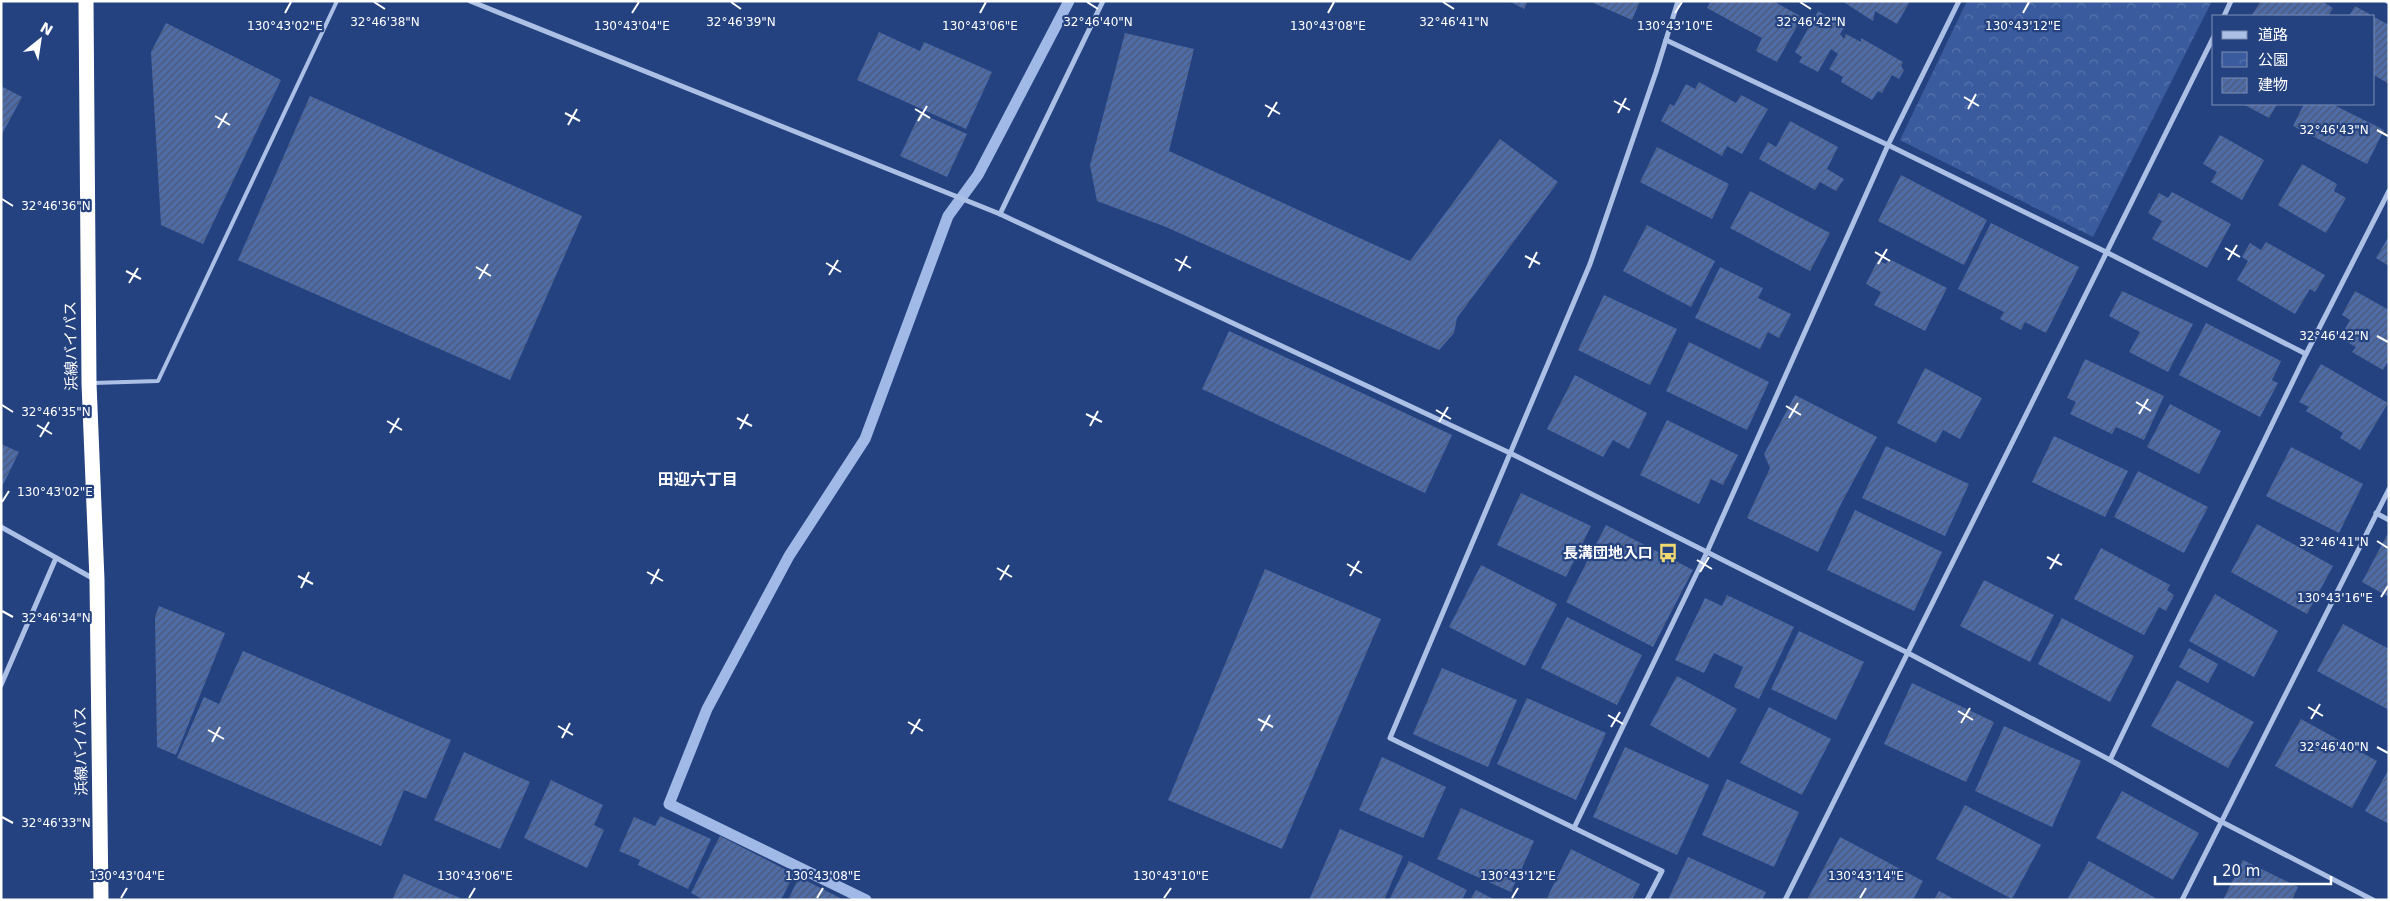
<svg xmlns="http://www.w3.org/2000/svg" width="2390" height="901" font-family="'DejaVu Sans','Noto Sans JP',sans-serif">
<style>
.park{fill:url(#park-crowns)}
.lines{fill:none;stroke-linecap:round;stroke-linejoin:round}
.stream{stroke:#a0b9e7;stroke-width:11}
.building{fill:url(#building-hatch)}
.lane{stroke:#acc0e6;stroke-width:4}
.street{stroke:#acc0e6;stroke-width:5}
.highway{stroke:#fff;stroke-width:15}
.ticks{fill:none;stroke:#fff;stroke-width:2}
.labels{text-anchor:middle;stroke-width:4.5;stroke-linejoin:round;paint-order:stroke}
.street-label{font-size:15px;fill:#fff;stroke:#254280}
.poi-label{font-size:15px;font-weight:bold;fill:#fff;stroke:#254280;text-anchor:end}
.neighbourhood-label{font-size:16px;font-weight:bold;fill:#fff;stroke:#254280}
.ticks-label{font-size:12px;text-anchor:middle;fill:#fff;stroke:#254280;stroke-width:4.5;stroke-linejoin:round;paint-order:stroke}
</style>
<defs>
<pattern id="park-crowns" width="20" height="18" patternUnits="userSpaceOnUse" patternTransform="scale(1.25)"><rect width="20" height="18" fill="#3a5b9d"/><path d="M2 6a3 3 0 1 1 6 0M12 15a3 3 0 1 1 6 0" fill="none" stroke="#5874ac"/></pattern>
<pattern id="building-hatch" width="6" height="6" patternUnits="userSpaceOnUse" patternTransform="scale(1.25)"><rect width="6" height="6" fill="#4e6ca8"/><path d="M-1 1l2-2M0 6l6-6M5 7l2-2" fill="none" stroke="#4d5971"/></pattern>
</defs>
<rect width="100%" height="100%" fill="#254280"/>
<path class="park" d="M1967 1H2212L2093 237 1900 140Z"/>
<g class="lines">
<path class="stream" d="M866 900 669 804 707 709 789 556 865 439 948 216 978 175 1069 1"/>
</g>
<g class="building">
<path d="M1509 1H1528L1524 9Z"/>
<path d="M1589 1H1640L1632 20Z"/>
<path d="M1711 1H1773L1802 17 1777 62 1756 51 1762 38 1707 8Z"/>
<path d="M1842 1H1910L1897 24 1875 11 1873 21Z"/>
<path d="M2261 1H2322L2333 8 2328 16H2251Z"/>
<path d="M2355 6 2373 16H2349Z"/>
<path d="M1818 11 1845 26 1840 34 1844 39 1846 34 1861 42V38L1903 62 1901 66 1904 70 1899 79 1892 75 1882 93 1878 91 1872 100 1841 82 1843 77 1829 69 1838 54 1831 49 1818 72 1799 62 1802 57 1795 52Z"/>
<path d="M2374 17 2389 25V84L2374 75Z"/>
<path d="M166 23 281 80 203 244 161 225 151 52Z"/>
<path d="M879 32 920 51 924 42 992 72 966 129 857 80Z"/>
<path d="M1125 33 1194 49 1169 151 1410 261 1500 139 1558 182 1457 318 1454 333 1439 350 1166 227 1097 201 1090 165Z"/>
<path d="M1699 82 1736 103 1741 95 1768 109 1742 154 1727 146 1722 156 1661 121 1670 104 1674 106 1686 84 1695 89Z"/>
<path d="M1 86 22 97 1 136Z"/>
<path d="M310 96 582 216 510 380 238 260Z"/>
<path d="M2243 104H2277L2269 118Z"/>
<path d="M2304 104H2332L2384 130 2367 164 2293 126Z"/>
<path d="M920 113 967 134 947 177 900 156Z"/>
<path d="M1790 121 1838 147 1827 169 1844 179 1836 191 1820 182 1815 190 1759 159 1768 142 1776 147Z"/>
<path d="M2220 135 2264 160 2242 200 2211 182 2217 172 2203 164Z"/>
<path d="M1657 147 1729 184 1712 219 1640 182Z"/>
<path d="M2302 164 2337 184 2334 191 2346 198 2326 233 2278 205Z"/>
<path d="M1901 175 1987 220 1964 265 1878 221Z"/>
<path d="M1750 191 1830 233 1810 271 1730 228Z"/>
<path d="M2172 192 2231 224 2207 268 2152 239 2162 221 2148 213 2159 193 2168 198Z"/>
<path d="M1991 223 2079 267 2046 333 2025 322 2021 330 2000 319 2004 312 1958 289Z"/>
<path d="M1647 225 1715 261 1691 307 1623 271Z"/>
<path d="M2389 236V266L2376 258Z"/>
<path d="M2266 242 2325 275 2315 292 2310 289 2295 314 2237 280 2248 261 2242 257 2250 243 2261 250Z"/>
<path d="M1889 259 1947 288 1925 331 1874 305 1881 292 1866 284 1878 260 1886 264Z"/>
<path d="M1720 267 1763 288 1758 298 1791 314 1779 338 1768 332 1760 349 1695 318Z"/>
<path d="M2122 291 2193 324 2168 372 2129 352 2140 332 2109 316Z"/>
<path d="M2355 291 2389 310V364L2387 363 2383 370 2352 352 2356 347 2340 338 2350 320 2342 315Z"/>
<path d="M1604 295 1677 329 1650 385 1578 350Z"/>
<path d="M2206 323 2281 361 2272 380 2278 383 2260 417 2179 375Z"/>
<path d="M1229 331 1452 435 1425 493 1202 389Z"/>
<path d="M1689 342 1769 382 1747 430 1666 391Z"/>
<path d="M2085 359 2164 396 2144 440 2116 427 2112 434 2070 414 2076 402 2067 398Z"/>
<path d="M2321 364 2388 403 2360 450 2340 438 2343 433 2306 411 2309 407 2299 402Z"/>
<path d="M1925 368 1982 398 1960 439 1943 430 1936 443 1897 423Z"/>
<path d="M1575 375 1647 413 1629 449 1613 440 1603 457 1547 429Z"/>
<path d="M1795 395 1877 437 1842 502 1818 552 1747 518 1770 468 1764 454Z"/>
<path d="M2170 404 2221 431 2199 474 2147 447Z"/>
<path d="M1667 420 1738 455 1723 485 1711 479 1699 504 1640 475Z"/>
<path d="M2054 436 2128 471 2105 517 2032 482Z"/>
<path d="M1 444 19 452 1 489Z"/>
<path d="M1886 446 1969 484 1945 536 1862 498Z"/>
<path d="M2291 447 2363 484 2339 533 2266 496Z"/>
<path d="M2138 471 2208 507 2184 553 2114 517Z"/>
<path d="M1521 493 1591 526 1566 577 1497 545Z"/>
<path d="M1855 510 1942 552 1914 611 1827 570Z"/>
<path d="M2257 524 2333 566 2307 614 2231 572Z"/>
<path d="M1606 525 1693 570 1653 647 1566 602Z"/>
<path d="M2387 535 2389 536V597L2362 582Z"/>
<path d="M2101 548 2170 585 2167 590 2174 595 2166 611 2159 607 2144 635 2074 599Z"/>
<path d="M1481 565 1557 604 1525 666 1449 627Z"/>
<path d="M1265 569 1381 619 1282 849 1168 800Z"/>
<path d="M1984 580 2054 615 2030 662 1960 626Z"/>
<path d="M2215 594 2278 631 2254 677 2189 641Z"/>
<path d="M1727 595 1794 627 1759 699 1734 687 1743 667 1714 653 1704 673 1675 660 1705 598 1722 606Z"/>
<path d="M159 606 225 633 176 755 157 747 155 617Z"/>
<path d="M1567 617 1642 655 1617 705 1541 668Z"/>
<path d="M2062 618 2134 656 2110 702 2038 664Z"/>
<path d="M2343 624 2389 649V710L2317 671Z"/>
<path d="M1799 631 1864 662 1836 720 1771 689Z"/>
<path d="M2189 648 2218 664 2208 683 2179 667Z"/>
<path d="M243 651 451 740 426 799 404 790 381 846 177 758 204 697 219 704Z"/>
<path d="M1442 668 1517 700 1488 767 1413 734Z"/>
<path d="M1677 676 1737 709 1709 758 1650 725Z"/>
<path d="M2177 680 2254 722 2228 768 2151 726Z"/>
<path d="M1912 683 1994 722 1966 782 1884 744Z"/>
<path d="M1527 698 1606 733 1576 800 1497 764Z"/>
<path d="M1769 707 1831 739 1802 795 1740 763Z"/>
<path d="M2301 719 2377 761 2352 808 2275 766Z"/>
<path d="M2004 726 2081 761 2052 827 1975 791Z"/>
<path d="M1625 747 1709 785 1677 855 1593 817Z"/>
<path d="M464 752 530 782 500 849 434 820Z"/>
<path d="M1382 757 1446 787 1423 838 1359 810Z"/>
<path d="M2389 769V824L2365 811Z"/>
<path d="M1727 779 1799 812 1774 867 1702 835Z"/>
<path d="M551 780 603 805 594 825 604 830 587 868 524 838Z"/>
<path d="M2122 791 2199 833 2173 880 2096 838Z"/>
<path d="M1965 805 2041 845 2012 899 1936 859Z"/>
<path d="M1461 808 1534 841 1511 892 1437 859Z"/>
<path d="M660 816 711 839 688 889 638 865 640 860 619 851 634 817 655 826Z"/>
<path d="M1340 829 1403 856 1384 900H1309Z"/>
<path d="M720 836 794 874 781 900H704L691 893Z"/>
<path d="M1840 837 1923 881 1913 900H1807Z"/>
<path d="M1571 849 1640 884 1632 900 1547 898Z"/>
<path d="M1688 857 1766 892 1762 900H1668Z"/>
<path d="M2243 860 2298 887 2292 900H2223Z"/>
<path d="M1409 861 1467 890 1462 900H1389Z"/>
<path d="M2089 861 2159 900H2067Z"/>
<path d="M404 874 460 898 459 900H392Z"/>
<path d="M799 877 844 900H788Z"/>
<path d="M1476 890 1495 900H1470Z"/>
<path d="M1939 891 1956 900H1934Z"/>
</g>
<g class="lines">
<path class="lane" d="M93 383 158 381 337 1"/>
<g class="street">
<path d="M470 1 1000 214 1510 453 1908 653 2110 760 2222 822 2373 900"/>
<path d="M1959 1 1888 145 2106 252 2306 354 2389 191"/>
<path d="M2387 1 2389 2"/>
<path d="M2224 16 2231 1"/>
<path d="M1000 214 1103 1"/>
<path d="M2376 513 2389 520"/>
<path d="M1 527 94 579"/>
<path d="M1 685 56 558"/>
<path d="M2110 760 2306 354"/>
<path d="M1574 828 1707 552 1888 145 1666 40"/>
<path d="M1647 900 1662 871 1390 738 1590 264 1656 72 1678 1"/>
<path d="M1785 900 2214 36"/>
<path d="M2182 900 2389 489"/>
</g>
<path class="highway" d="M86 1 89 383 97 580 101 900"/>
</g>
<path class="ticks" d="M374 2 385 9M731 2 741 9M1087 2 1098 9M1443 2 1454 9M1800 2 1811 9M285 13 291 2M632 13 639 2M980 13 986 2M1328 13 1334 2M1675 13 1682 2M2023 13 2029 2M1964 97 1979 106M1614 101 1630 110M1265 105 1280 114M915 109 930 118M1968 109 1976 94M565 113 580 121M1618 113 1626 98M215 116 230 125M1268 117 1277 102M918 121 927 106M568 125 577 109M218 128 227 113M2377 130 2388 136M2 199 13 206M2225 248 2240 257M1875 252 1890 261M1525 256 1540 264M1175 259 1191 268M2228 260 2237 245M826 263 841 272M1878 264 1887 249M476 267 491 276M1529 268 1537 252M126 271 141 279M1179 271 1187 256M829 275 838 260M479 279 488 264M129 283 138 268M2377 336 2388 342M2136 402 2151 411M2 405 13 412M1786 406 1801 415M1436 410 1451 419M1086 414 1102 422M2139 414 2148 399M737 418 752 426M1789 418 1798 403M387 421 402 430M1439 422 1448 407M37 425 52 434M1090 426 1098 411M740 429 748 414M390 433 399 418M40 437 49 422M2 502 9 491M2377 541 2388 548M2047 557 2062 565M1697 560 1712 569M1347 564 1362 573M997 568 1012 577M2050 569 2059 554M647 572 663 581M1700 572 1709 557M298 576 313 584M1350 576 1359 561M1000 580 1009 565M651 584 659 569M301 588 309 572M2381 597 2388 586M2 611 13 617M2308 707 2323 716M1958 711 1973 720M1608 715 1623 724M1258 719 1273 727M2311 719 2320 704M908 722 923 731M1961 723 1970 708M558 726 573 735M1611 727 1620 712M208 730 224 739M1261 731 1270 715M911 734 920 719M562 738 570 723M212 742 220 727M2377 747 2388 753M2 817 13 823M121 898 127 888M469 898 475 888M817 898 823 888M1164 898 1171 888M1512 898 1518 888M1860 898 1866 888"/>
<defs>
<symbol id="bus-bare" viewBox="-9 -9 18 18"><path d="M-5-6H5V4H4V6H2V4H-2V6H-4V4H-5ZM-3.5-4V0h7V-4ZM-3.5 1.2v1.5H-2V1.2ZM2 1.2v1.5H3.5V1.2Z" fill="#efd970" stroke="#254280" stroke-width="2.5" paint-order="stroke"/></symbol>
</defs>
<g fill-rule="evenodd">
<use href="#bus-bare" x="1654" y="539" width="28" height="28"/>
</g>
<g class="labels">
<g class="street-label">
<text transform="translate(71 346) rotate(-91)" y="5">浜線バイパス</text>
<text transform="translate(81 751) rotate(-91)" y="5">浜線バイパス</text>
</g>
<g class="poi-label">
<text x="1653" y="558">長溝団地入口</text>
</g>
<g class="neighbourhood-label">
<text x="698" y="485">田迎六丁目</text>
</g>
</g>
<g class="ticks-label">
<text x="385" y="26">32°46'38"N</text>
<text x="741" y="26">32°46'39"N</text>
<text x="1098" y="26">32°46'40"N</text>
<text x="1454" y="26">32°46'41"N</text>
<text x="1811" y="26">32°46'42"N</text>
<text x="2023" y="30">130°43'12"E</text>
<text x="285" y="30">130°43'02"E</text>
<text x="632" y="30">130°43'04"E</text>
<text x="980" y="30">130°43'06"E</text>
<text x="1328" y="30">130°43'08"E</text>
<text x="1675" y="30">130°43'10"E</text>
<text x="2334" y="134">32°46'43"N</text>
<text x="56" y="210">32°46'36"N</text>
<text x="2334" y="340">32°46'42"N</text>
<text x="56" y="416">32°46'35"N</text>
<text x="55" y="496">130°43'02"E</text>
<text x="2334" y="546">32°46'41"N</text>
<text x="2335" y="602">130°43'16"E</text>
<text x="56" y="622">32°46'34"N</text>
<text x="2334" y="751">32°46'40"N</text>
<text x="56" y="827">32°46'33"N</text>
<text x="127" y="880">130°43'04"E</text>
<text x="475" y="880">130°43'06"E</text>
<text x="823" y="880">130°43'08"E</text>
<text x="1171" y="880">130°43'10"E</text>
<text x="1518" y="880">130°43'12"E</text>
<text x="1866" y="880">130°43'14"E</text>
</g>
<rect width="2390" height="901" fill="none" stroke="#ffffff" stroke-width="5"/>
<rect x="2212" y="15" width="162" height="90" fill="#254280" stroke="#7c8eb3"/>
<rect x="2222" y="31" width="25" height="8" fill="#acc0e6" stroke="#7c8eb3"/>
<text x="2258" y="40" font-size="15" fill="#ffffff">道路</text>
<rect x="2222" y="52" width="25" height="15" fill="url(#park-crowns)" stroke="#7c8eb3"/>
<text x="2258" y="65" font-size="15" fill="#ffffff">公園</text>
<rect x="2222" y="78" width="25" height="15" fill="url(#building-hatch)" stroke="#7c8eb3"/>
<text x="2258" y="90" font-size="15" fill="#ffffff">建物</text>
<g transform="translate(40 40) rotate(30)" stroke="#254280" stroke-width="4" paint-order="stroke">
<path d="M0-4L9 19L0 12L-9 19Z" fill="#ffffff"/>
<text y="-8" font-size="14" font-weight="bold" text-anchor="middle" fill="#ffffff">N</text>
</g>
<path d="M2215 876v8h116v-8" fill="none" stroke="#ffffff" stroke-width="2.5"/>
<text x="2222" y="876" font-size="15" fill="#ffffff" stroke="#254280" stroke-width="4" paint-order="stroke">20 m</text>
</svg>
